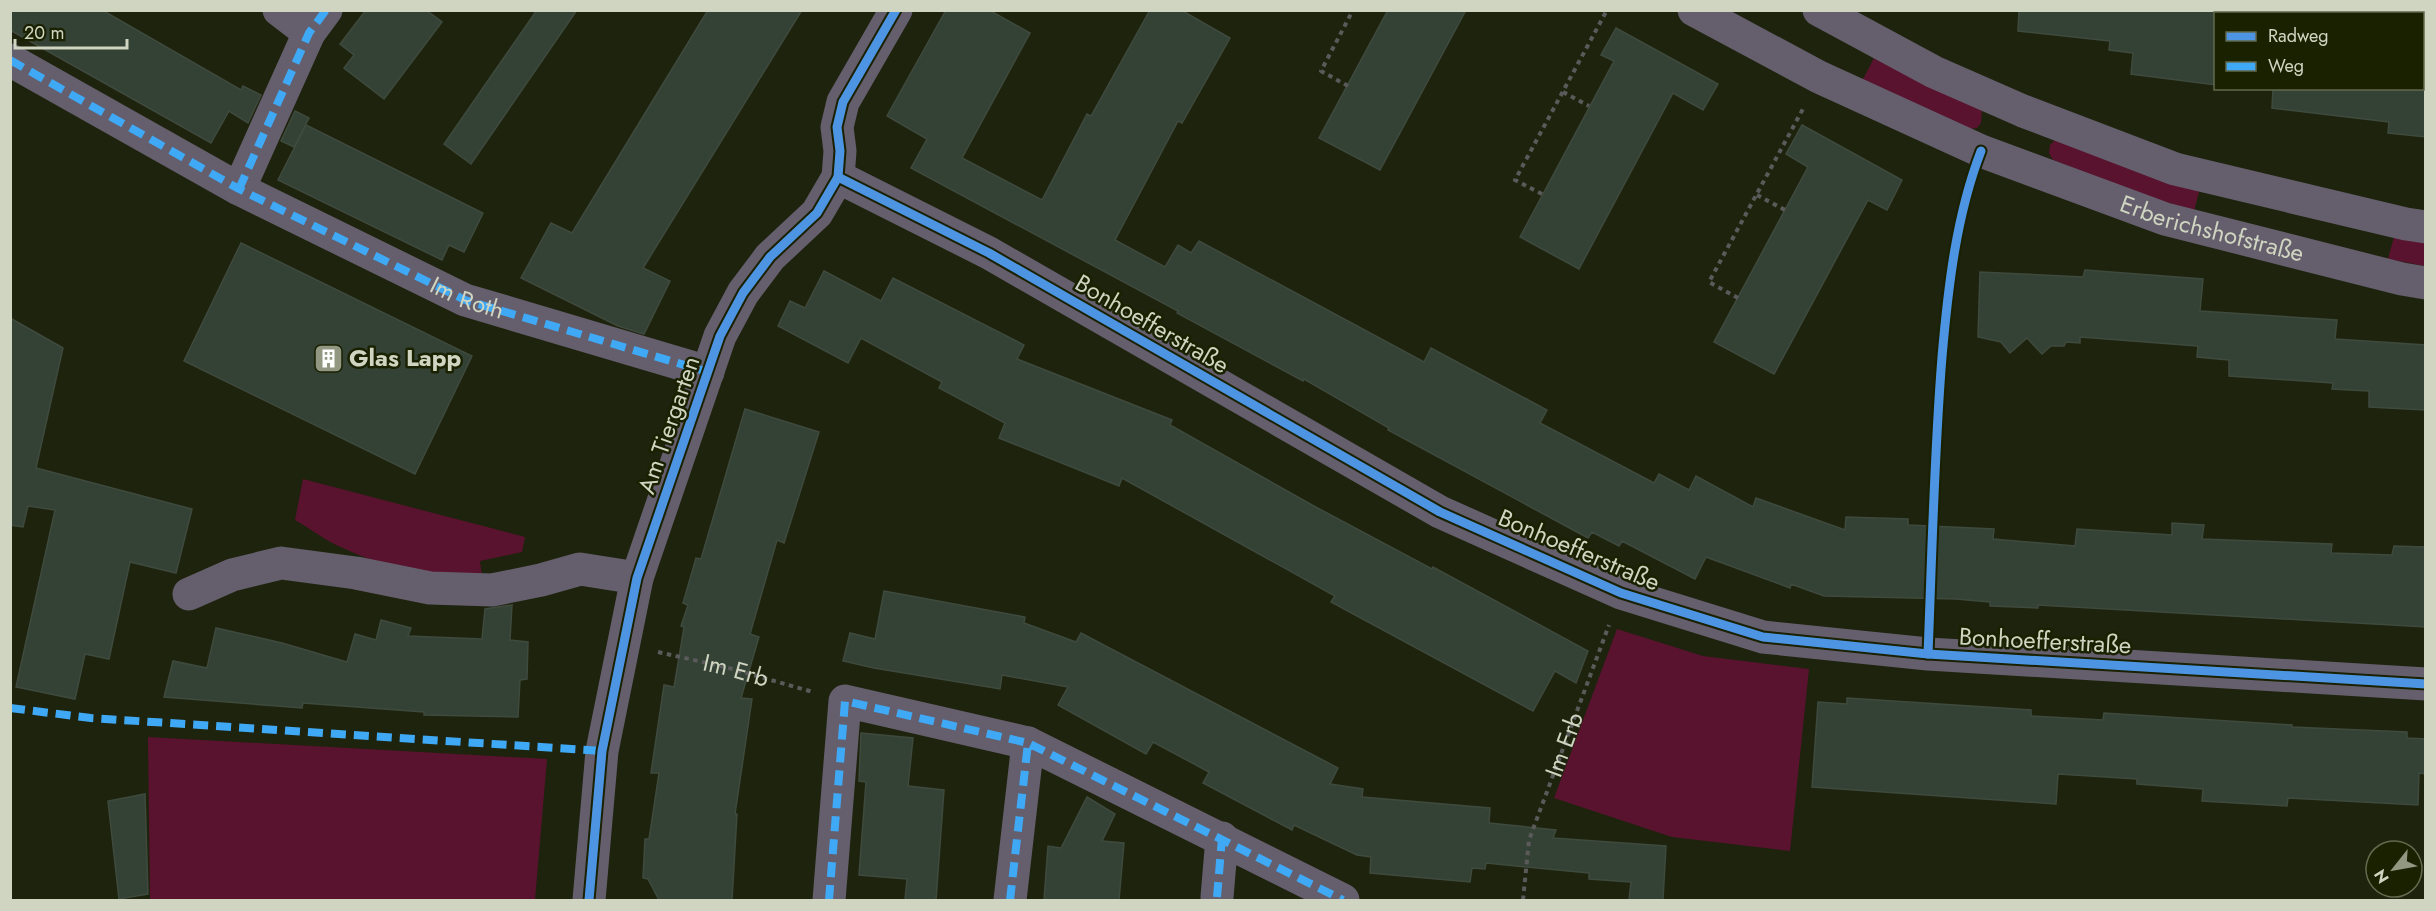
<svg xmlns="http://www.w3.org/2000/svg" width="2436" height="911" font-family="Jost,sans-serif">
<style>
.green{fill:#59132f}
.building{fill:#344135;stroke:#3f4a3e;stroke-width:1.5}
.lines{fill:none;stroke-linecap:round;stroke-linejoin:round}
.path{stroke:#5b5a5a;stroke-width:4;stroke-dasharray:4.5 4.5;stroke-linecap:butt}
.minor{stroke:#655e6d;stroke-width:33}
.quiet{stroke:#3fa9f5;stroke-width:8;stroke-dasharray:15 8;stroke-linecap:butt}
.cycleway-casing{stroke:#1a2100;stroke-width:13}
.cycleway{stroke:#4d94e3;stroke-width:9}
.labels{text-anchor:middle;stroke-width:5;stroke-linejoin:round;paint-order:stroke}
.street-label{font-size:24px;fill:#cfd5c0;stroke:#1a2100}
.poi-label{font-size:24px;font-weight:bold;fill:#cfd5c0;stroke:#1a2100;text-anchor:start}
</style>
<rect width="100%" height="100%" fill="#1e230d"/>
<g class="green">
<path d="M1875 56 1982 109 1981 123 1977 128 1969 129 1862 81Z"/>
<path d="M2056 139 2201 184 2194 211 2138 193 2053 160 2049 153 2050 145Z"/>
<path d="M2395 233 2425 238V266L2388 259Z"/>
<path d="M303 479 525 537 522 552 480 561 482 577C433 577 387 569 343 548 326 541 311 529 295 520Z"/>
<path d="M1617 629 1703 656 1809 669 1790 851 1672 837 1554 798Z"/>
<path d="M148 737 547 759 535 900H150Z"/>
</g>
<g class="building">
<path d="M10 10H102L241 90 243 86 261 95 248 123 229 111 211 143 10 30Z"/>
<path d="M366 10H426L442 22 384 99 344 68 354 55 340 44Z"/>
<path d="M537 10H577L471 164 444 144Z"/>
<path d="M708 10H802L643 268 670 281 644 334 618 326 521 278 551 223 572 233Z"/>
<path d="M946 10H989L1030 33 962 158 1042 200 1087 114 1091 116 1150 10H1181L1230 38 1182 123 1178 121 1115 240 1165 267 1178 245 1191 253 1199 241 1424 362 1431 348 1547 410 1540 423 1654 483 1659 474 1689 490 1696 476 1753 507 1756 498 1845 530 1846 517 1908 519V525L1994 529 1993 539 2075 546 2077 529 2172 535V523L2204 525 2202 539 2332 544 2331 553 2392 555 2394 546 2426 547V627L2038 605V608L1990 606V602L1956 599 1824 596 1791 584 1790 588 1706 557 1695 579 1622 541 1619 546 1592 532 1588 538 1388 430 1389 428 1304 379 1303 381 1177 313 1178 311 911 168 927 139 887 116Z"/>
<path d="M1388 10H1466L1380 170 1319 138Z"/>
<path d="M2019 10H2216V85L2131 74 2133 53 2109 50 2110 41 2018 31Z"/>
<path d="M1616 28 1718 84 1703 110 1673 93 1579 269 1520 237 1614 61 1601 55Z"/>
<path d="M2273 88H2426V137L2388 133 2389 122 2272 108Z"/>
<path d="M295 111 309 118 294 147 281 141Z"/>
<path d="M306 125 483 213 464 252 449 245 442 260 278 180Z"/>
<path d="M1802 125 1902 180 1887 210 1868 200 1774 374 1714 342 1808 167 1786 154Z"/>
<path d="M241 243 472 356 415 474 184 361Z"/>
<path d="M2085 270 2203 279 2200 311 2337 320 2335 339 2426 345V410L2369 407V391L2332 389 2333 383 2229 376V360L2197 357 2198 346 2080 337V343L2066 342 2064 346H2051L2042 354 2027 338 2010 353 2001 342 1978 337 1980 272 2083 277Z"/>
<path d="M824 271 881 301 893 278 1024 345 1017 359 1172 420 1170 425 1312 505 1432 569 1433 567 1588 651 1576 683 1555 671 1533 711 1331 602 1335 596 1122 478 1119 486 999 438 1005 423 939 388 942 382 861 338 848 363 778 326 790 301 805 308Z"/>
<path d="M10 318 63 348 36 468 192 509 176 573 130 562 109 659 85 654 75 699 16 687 55 510 28 506 23 527 10 525Z"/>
<path d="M745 409 819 432 784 543 777 540 750 634 759 637 741 698 752 699 735 814H737L732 900H659L648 879 643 878 645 839H649L659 773H651L664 685 674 687 684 627 681 626 688 605 683 603 696 558 701 559Z"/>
<path d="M884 591 1025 617 1024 623 1076 642 1081 633 1338 768 1330 784 1363 789 1362 797 1490 808 1489 823 1556 830 1553 838 1666 846 1663 900H1629L1631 882 1589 879V873L1486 863 1485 869 1472 868 1470 882 1370 873 1371 857 1357 855 1294 825 1292 830 1203 783 1209 772 1153 742 1146 754 1058 705 1068 687 1002 675 1000 689 874 668 843 661 850 633 875 639Z"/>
<path d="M512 605 510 640 528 642 527 679 520 680 518 717 424 715V712L303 703 302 708 164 697 173 661 207 668 216 628 282 643 347 662 355 634 376 640 381 620 411 628 408 636 482 639 485 609Z"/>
<path d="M1847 698 2031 710V716L2103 720 2104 713 2292 725V727L2407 732V738L2426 739V774L2419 773 2418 805 2288 798 2287 806 2202 801 2203 789 2137 784V779L2058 774 2056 804 1812 787 1818 702 1847 704Z"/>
<path d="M861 733 913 738 908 786 944 790 936 900H905L907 879 859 875 866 782 859 781Z"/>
<path d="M145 794 148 894 119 899 108 801Z"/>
<path d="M1087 797 1115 814 1102 841 1124 843 1119 900H1044L1048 846 1061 848Z"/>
</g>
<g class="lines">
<g class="path">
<path d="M1348 86 1321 71 1353 10"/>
<path d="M1563 92 1589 106"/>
<path d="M1542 194 1515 180 1607 10"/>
<path d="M1757 195 1785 210"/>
<path d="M1738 298 1709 282 1804 107"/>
<path id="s1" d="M658 652 725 667 813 692"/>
<path id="s2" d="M1523 900 1529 840 1609 625"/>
</g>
<g class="minor">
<path d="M279 10 309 33"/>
<path id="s3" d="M1694 10 1819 77 1981 151 2165 219 2402 279 2426 283"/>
<path d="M1819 10 1934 72 2023 111 2175 169 2406 224 2426 227"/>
<path d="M10 60 239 189 465 300 708 372"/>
<path d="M838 177 989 253 1440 512 1621 593 1763 637 1928 654 2426 684"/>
<path d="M239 189 309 33 326 10"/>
<path d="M189 594 232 575 281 563 356 573 430 588 492 590 541 580 580 569 637 578"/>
<path d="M1217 897 1222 838"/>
<path d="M589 900 602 751 637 578 720 336 743 293 770 257 817 213 838 177 840 151 837 127 843 102 896 10"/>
<path d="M829 900 845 701 1028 743"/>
<path d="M1010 900 1028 743 1343 900"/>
</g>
<g class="quiet">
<path id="s4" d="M10 60 239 189 465 300 708 372"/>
<path d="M239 189 309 33 326 10"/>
<path d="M10 708 91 718 602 751"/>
<path d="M1217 897 1222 838"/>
<path d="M829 900 845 701 1028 743"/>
<path d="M1010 900 1028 743 1343 900"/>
</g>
<defs>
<g id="cycleway">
<path d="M838 177 989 253 1440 512 1621 593 1763 637 1928 654 2426 684"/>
<path d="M1928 654C1932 554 1934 456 1942 357 1948 288 1956 216 1981 151"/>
<path d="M589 900 602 751 637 578 720 336 743 293 770 257 817 213 838 177 840 151 837 127 843 102 896 10"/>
</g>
</defs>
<use href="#cycleway" class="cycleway-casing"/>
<use href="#cycleway" class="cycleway"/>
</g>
<defs>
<symbol id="building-square" viewBox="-11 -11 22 22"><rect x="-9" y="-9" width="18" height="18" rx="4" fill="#919781" stroke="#1a2100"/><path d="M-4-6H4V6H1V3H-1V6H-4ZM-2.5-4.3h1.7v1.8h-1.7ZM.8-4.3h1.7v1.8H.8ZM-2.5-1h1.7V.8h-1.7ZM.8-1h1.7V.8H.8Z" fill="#fff"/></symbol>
</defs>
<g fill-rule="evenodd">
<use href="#building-square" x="312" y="342" width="33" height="33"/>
</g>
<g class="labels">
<g class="street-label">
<text dy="8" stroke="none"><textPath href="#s3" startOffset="564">Erberichshofstraße</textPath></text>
<text dy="8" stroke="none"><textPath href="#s4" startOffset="516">Im Roth</textPath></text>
<text transform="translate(1152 324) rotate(30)" y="8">Bonhoefferstraße</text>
<text transform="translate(669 425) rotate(-71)" y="8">Am Tiergarten</text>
<text transform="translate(1579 550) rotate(23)" y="8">Bonhoefferstraße</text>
<text transform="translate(2045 641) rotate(3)" y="8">Bonhoefferstraße</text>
<text dy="8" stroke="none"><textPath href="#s1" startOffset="80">Im Erb</textPath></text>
<text dy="8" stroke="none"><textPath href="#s2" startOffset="162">Im Erb</textPath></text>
</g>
<g class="poi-label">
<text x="349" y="366">Glas Lapp</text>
</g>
</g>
<rect width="2436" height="911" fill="none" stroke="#cfd5c0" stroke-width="24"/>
<rect x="2214" y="12" width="210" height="78" fill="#1a2100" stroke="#62694d" stroke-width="1.5"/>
<rect x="2226" y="32" width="30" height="9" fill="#4d94e3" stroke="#62694d" stroke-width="1.5"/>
<text x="2268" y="42" font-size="18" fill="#cfd5c0">Radweg</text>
<rect x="2226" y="62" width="30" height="9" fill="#3fa9f5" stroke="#62694d" stroke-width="1.5"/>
<text x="2268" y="72" font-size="18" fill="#cfd5c0">Weg</text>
<g transform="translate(2394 869) rotate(239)"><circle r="28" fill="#1a2100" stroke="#62694d" stroke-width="1.5"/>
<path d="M0-4.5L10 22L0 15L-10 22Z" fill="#919781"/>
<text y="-9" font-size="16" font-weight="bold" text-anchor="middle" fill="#cfd5c0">N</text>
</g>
<path d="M15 39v9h112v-9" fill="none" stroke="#cfd5c0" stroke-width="3"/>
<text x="24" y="39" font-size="18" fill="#cfd5c0" stroke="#1a2100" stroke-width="4.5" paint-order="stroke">20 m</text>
</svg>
